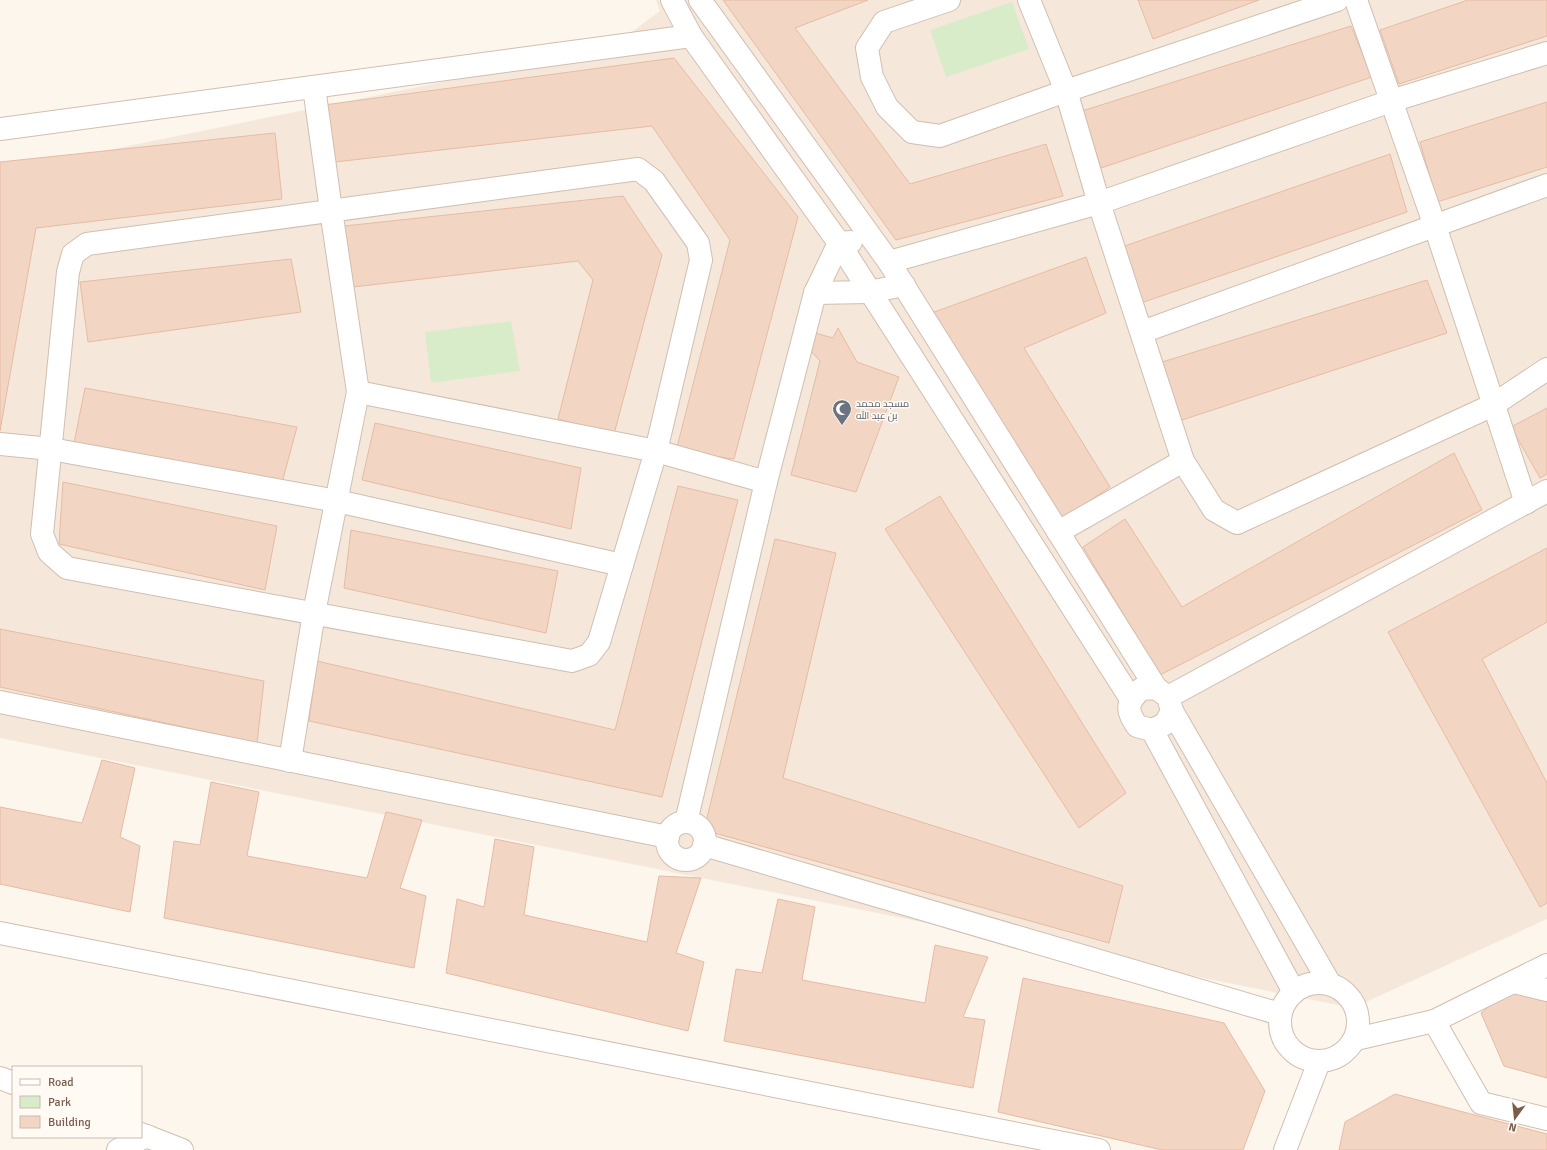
<svg xmlns="http://www.w3.org/2000/svg" width="1547" height="1150" font-family="Signika,Cairo,sans-serif">
<style>
.residential{fill:#f5e8da}
.green{fill:#d8ecc9}
.building{fill:#f3d5c3;stroke:#e6bba3}
.lines{fill:none;stroke-linecap:round;stroke-linejoin:round}
.minor-casing{stroke:#d1beb0;stroke-width:24}
.minor{stroke:#fff;stroke-width:22}
.labels{text-anchor:middle;stroke-width:3;stroke-linejoin:round;paint-order:stroke}
.worship-label{font-size:10px;fill:#5b616d;stroke:#fffaf3;text-anchor:start}
</style>
<rect width="100%" height="100%" fill="#fdf6ec"/>
<path class="residential" d="M656 0H1547V919L1353 1008 0 738V172L610 48 660 11Z"/>
<g class="green">
<path d="M1012 2 1029 49 946 77 930 30Z"/>
<path d="M511 321 520 371 431 383 425 332Z"/>
</g>
<g class="building">
<path d="M723 0H868L795 28 910 184 1046 144 1063 196 896 240Z"/>
<path d="M1138 0H1259L1153 39Z"/>
<path d="M1468 0H1547V36L1399 84 1380 30Z"/>
<path d="M1351 26 1372 77 1101 168 1082 111Z"/>
<path d="M674 58 798 217 734 459 676 451 730 240 652 126 335 162 324 105Z"/>
<path d="M1547 102V167L1437 202 1420 142Z"/>
<path d="M275 133 282 199 36 228 0 431V162Z"/>
<path d="M1390 154 1407 212 1138 304 1116 249Z"/>
<path d="M623 196 662 255 614 434 558 419 593 280 578 261 353 287 344 226Z"/>
<path d="M1086 257 1106 313 1024 348 1110 487 1056 524 926 315Z"/>
<path d="M291 259 301 312 88 342 80 282Z"/>
<path d="M1427 280 1447 333 1179 421 1159 363Z"/>
<path d="M838 328 857 362 899 377 856 492 791 475 820 361 809 349 812 332 833 338Z"/>
<path d="M85 388 297 427 280 490 73 448Z"/>
<path d="M1547 408V474L1540 478 1511 427Z"/>
<path d="M375 423 581 468 571 529 362 480Z"/>
<path d="M1454 453 1482 510 1160 675 1083 547 1125 519 1182 607Z"/>
<path d="M63 482 277 526 265 590 59 544Z"/>
<path d="M678 486 738 500 662 797 309 721 317 661 615 730Z"/>
<path d="M940 496 1126 793 1079 828 885 529Z"/>
<path d="M351 530 558 571 546 633 344 588Z"/>
<path d="M775 539 836 553 783 778 1123 886 1109 943 704 830Z"/>
<path d="M1547 548V622L1482 659 1547 783V903L1540 907 1388 632Z"/>
<path d="M0 629 264 681 257 743 0 687Z"/>
<path d="M102 760 135 768 120 837 140 846 130 912 0 884V807L82 823Z"/>
<path d="M211 782 259 792 247 856 367 878 386 812 422 820 400 888 426 896 414 968 164 918 174 841 200 845Z"/>
<path d="M495 839 534 847 524 915 647 942 659 876 701 878 676 953 704 962 688 1031 446 973 457 899 484 907Z"/>
<path d="M778 899 815 907 802 980 925 1003 935 945 988 957 963 1017 985 1020 973 1088 724 1041 736 969 762 973Z"/>
<path d="M1023 978 1224 1023 1265 1091 1243 1150H1162L998 1112Z"/>
<path d="M1508 991 1547 1002V1078L1504 1066 1481 1013Z"/>
<path d="M1395 1094 1547 1134V1150H1339L1345 1122Z"/>
</g>
<g class="lines">
<defs>
<g id="minor">
<path d="M672 0 691 36 839 243 1131 699"/>
<path d="M700 0 889 262 1156 688"/>
<path d="M949 0 884 22 867 48 872 77 887 107 912 132 940 136 1066 91 1337 0"/>
<path d="M1029 0 1066 91 1099 203 1183 461 1214 510 1237 523 1493 405 1547 369"/>
<path d="M1356 0 1435 226 1526 503"/>
<path d="M0 129 691 36"/>
<path d="M638 169 654 181 698 243 701 260 656 451 599 642 589 655 572 661 67 568 49 552 42 534 68 272 73 254 87 244Z"/>
<path d="M889 262 1099 203 1391 101 1547 53"/>
<path d="M815 293 869 292 904 285"/>
<path d="M1142 332 1547 185"/>
<path d="M358 392 656 451 766 482"/>
<path d="M0 444 51 449 337 501 622 565"/>
<path d="M1058 532 1183 461"/>
<path d="M1168 697 1547 491"/>
<path d="M0 702 668 837"/>
<path d="M1172 711 1330 984"/>
<path d="M1152 730 1165 724 1172 711 1168 697 1156 688 1141 689C1126 704 1126 709 1137 726L1152 730 1294 992"/>
<path d="M290 761 314 613 358 392 331 210 314 87"/>
<path d="M686 822 766 482 815 293 839 243 851 242"/>
<circle cx="686" cy="841" r="19"/>
<path d="M704 845 1280 1014"/>
<path d="M0 933 1099 1150"/>
<path d="M1514 982 1547 990"/>
<circle cx="1319" cy="1022" r="39"/>
<path d="M1434 1021 1481 1103 1547 1119"/>
<path d="M1356 1039 1434 1021 1547 965"/>
<path d="M0 1078 13 1083"/>
<path d="M141 1134 182 1150"/>
<path d="M118 1150 147 1136"/>
<path d="M1285 1150 1319 1062"/>
</g>
</defs>
<use href="#minor" class="minor-casing"/>
<use href="#minor" class="minor"/>
</g>
<defs>
<symbol id="mosque-pin" viewBox="-11 -11 22 30"><path d="M0 17L-7.5 6A9.5 9.5 0 1 1 7.5 6Z" fill="#6b7280" stroke="#fffaf3"/><path d="M3.5-4.9A6 6 0 1 0 3.5 4.9A5 5 0 1 1 3.5-4.9Z" fill="#fff"/></symbol>
</defs>
<g fill-rule="evenodd">
<use href="#mosque-pin" x="831" y="398" width="22" height="30"/>
</g>
<g class="labels">
<g class="worship-label">
<text x="856" y="407">مسجد محمد<tspan x="856" dy="12">بن عبد الله</tspan></text>
</g>
</g>
<rect x="12" y="1066" width="130" height="72" fill="#fffaf3" stroke="#cabbb1"/>
<rect x="20" y="1079" width="20" height="6" fill="#ffffff" stroke="#cabbb1"/>
<text x="48" y="1086" font-size="12" fill="#7a5c4d">Road</text>
<rect x="20" y="1096" width="20" height="12" fill="#d8ecc9" stroke="#cabbb1"/>
<text x="48" y="1106" font-size="12" fill="#7a5c4d">Park</text>
<rect x="20" y="1116" width="20" height="12" fill="#f3d5c3" stroke="#cabbb1"/>
<text x="48" y="1126" font-size="12" fill="#7a5c4d">Building</text>
<g transform="translate(1515 1118) rotate(195)" stroke="#fffaf3" stroke-width="3" paint-order="stroke">
<path d="M0-3L7 15L0 10L-7 15Z" fill="#7a5c4d"/>
<text y="-6" font-size="11" font-weight="bold" text-anchor="middle" fill="#7a5c4d">N</text>
</g>
</svg>
